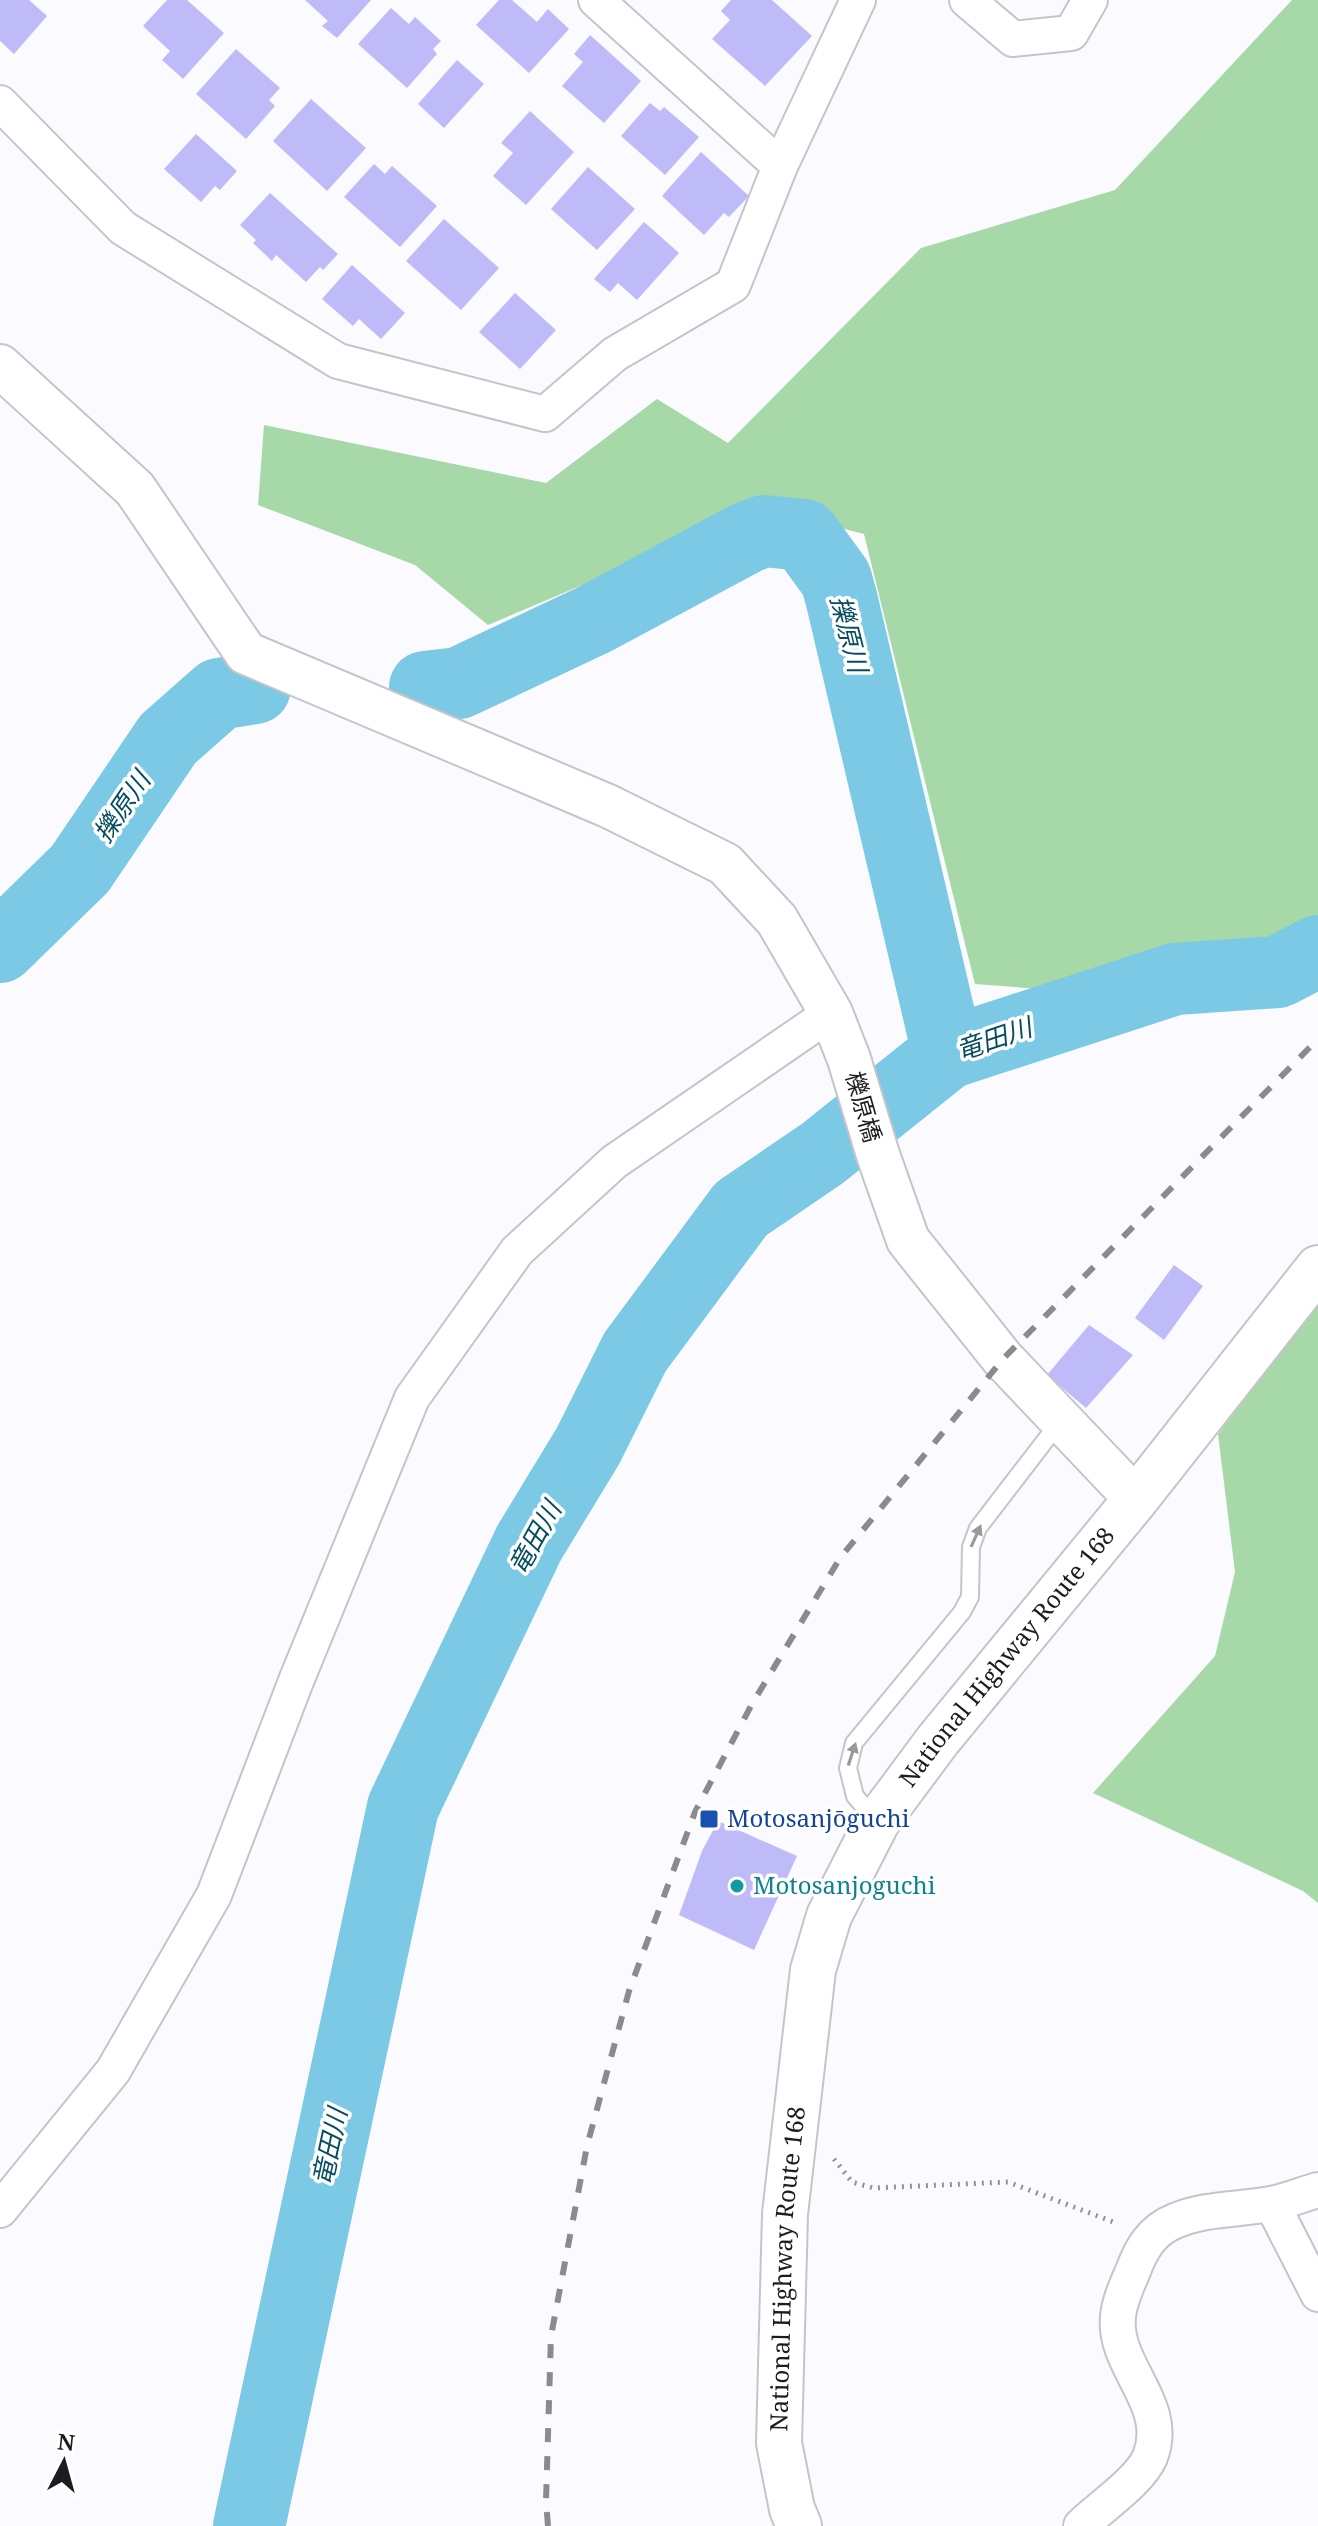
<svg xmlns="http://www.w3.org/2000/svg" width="1318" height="2526" font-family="'Noto Serif','Noto Sans JP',serif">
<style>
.green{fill:#a6d8a8}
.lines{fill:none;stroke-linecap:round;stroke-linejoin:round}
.river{stroke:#7bc9e5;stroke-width:72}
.building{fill:#bfbaf8}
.service-casing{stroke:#c5c4cb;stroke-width:20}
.minor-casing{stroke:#c5c4cb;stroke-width:38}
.tertiary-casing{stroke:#c5c4cb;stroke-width:46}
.trunk-casing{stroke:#c5c4cb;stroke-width:48}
.path{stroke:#929296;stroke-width:5;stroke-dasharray:2 6;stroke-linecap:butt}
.service{stroke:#fff;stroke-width:16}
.minor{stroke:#fff;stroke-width:34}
.tertiary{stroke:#fff;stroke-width:42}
.trunk{stroke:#fff;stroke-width:44}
.rail{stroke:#8b8b8e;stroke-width:6;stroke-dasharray:14 14;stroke-linecap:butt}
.oneway{fill:#99999b}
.transit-dot{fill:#1a4fb4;stroke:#fff;stroke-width:3}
.culture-dot{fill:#0f9aa8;stroke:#fff;stroke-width:3}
.labels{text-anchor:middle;stroke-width:7;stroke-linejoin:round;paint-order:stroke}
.street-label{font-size:24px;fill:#1d1d20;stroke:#fff}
.transit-label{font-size:24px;fill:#164399;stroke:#fff;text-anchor:start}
.culture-label{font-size:24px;fill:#0d838f;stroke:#fff;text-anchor:start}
.water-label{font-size:26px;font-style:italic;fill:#064d60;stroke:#fff}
</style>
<rect width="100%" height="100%" fill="#fbfbff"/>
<g class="green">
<path d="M1292 0H1318V928L1209 1002 975 984 864 534 764 508 488 625 415 565 258 505 264 425 546 483 657 399 728 443 921 248 1115 190Z"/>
<path d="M1318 1301V1903L1303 1891 1093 1793 1215 1656 1235 1572 1218 1434Z"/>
</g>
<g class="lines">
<g class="river">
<path d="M425 687 459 683 593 620 748 537 764 531 804 535 836 579 842 601 948 1053"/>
<path d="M0 947 80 869 168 739 219 694 255 688"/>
<path d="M249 2526 403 1807 529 1543 588 1446 635 1352 741 1209 823 1153 948 1053 1175 979 1278 972 1318 951"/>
</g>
</g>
<g class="building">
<path d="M0 0H29L47 16 14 54 0 41Z"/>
<path d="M167 0H187L224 33 183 79 162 60 170 51 143 26Z"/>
<path d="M305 0H371L337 38 322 26 328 21Z"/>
<path d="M499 0H512L537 22 548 9 569 29 529 73 476 25Z"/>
<path d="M731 0H772L812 36 765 86 712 39 730 20 721 11Z"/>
<path d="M391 8 409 24 415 17 441 41 433 49 437 54 407 88 358 44Z"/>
<path d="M590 35 641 81 604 123 562 86 583 62 574 54Z"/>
<path d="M236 49 280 88 269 100 275 106 246 139 196 94Z"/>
<path d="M457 60 484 84 444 128 418 104Z"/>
<path d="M311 99 366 148 327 191 273 141Z"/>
<path d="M650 103 660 111 664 107 699 137 665 175 621 136Z"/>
<path d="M530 111 574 152 526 205 493 176 513 153 501 143Z"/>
<path d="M196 134 237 171 220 190 215 186 201 202 164 169Z"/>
<path d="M701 152 749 196 729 217 724 213 704 235 662 196Z"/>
<path d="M374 164 385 174 392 166 437 206 400 247 344 197Z"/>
<path d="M588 167 635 209 597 250 551 209Z"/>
<path d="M270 193 338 254 323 270 320 267 306 282 276 255 272 261 253 243 256 240 240 225Z"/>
<path d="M444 219 499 268 461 310 406 261Z"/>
<path d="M644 222 679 253 637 300 618 283 610 292 594 279Z"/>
<path d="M352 265 405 313 381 339 359 319 353 326 322 299Z"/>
<path d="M515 293 556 330 520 369 479 332Z"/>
<path d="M1174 1265 1203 1286 1164 1340 1135 1318Z"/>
<path d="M1089 1325 1133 1355 1086 1408 1047 1375Z"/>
<path d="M718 1821 797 1856 754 1950 679 1915 702 1851Z"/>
</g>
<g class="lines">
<defs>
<path id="service" d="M876 1821 855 1796 848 1768 854 1743 962 1612 970 1597 971 1547 978 1528 1061 1420"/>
<g id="minor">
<path d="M596 0 780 166"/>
<path d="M967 0 1013 39 1071 33 1090 0"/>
<path d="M0 103 123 228 338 361 545 414 615 354 733 285 780 166 858 0"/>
<path d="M1272 2204 1318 2294"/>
<path d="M0 2210 113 2071 214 1895 296 1681 412 1398 517 1251 614 1162 831 1013"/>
<path d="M1081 2526C1100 2507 1139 2482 1150 2457 1171 2404 1113 2367 1118 2317 1119 2302 1127 2285 1133 2271 1141 2249 1152 2230 1175 2221 1205 2208 1239 2210 1271 2204 1287 2201 1303 2194 1318 2190"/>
</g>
<path id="tertiary" d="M0 366 135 489 246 653 608 806 725 864 777 920 831 1013 849 1059 878 1155 908 1240 1003 1359 1136 1499"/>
<g id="trunk">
<path id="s1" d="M799 2526 792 2509 779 2443 785 2214 813 1970 829 1916 877 1822 938 1740 1136 1499 1318 1268"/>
</g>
</defs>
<use href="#service" class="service-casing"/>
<use href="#minor" class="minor-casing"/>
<use href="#tertiary" class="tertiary-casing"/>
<use href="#trunk" class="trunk-casing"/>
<path class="path" d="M834 2159 852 2182 873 2188 1008 2182 1116 2223"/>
<use href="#service" class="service"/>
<use href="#minor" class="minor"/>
<use href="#tertiary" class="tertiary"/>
<use href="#trunk" class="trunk"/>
<path class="rail" d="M548 2526 546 2501 551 2336 587 2146 629 1991 695 1812 752 1704 840 1558 1003 1359 1318 1039"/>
</g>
<defs><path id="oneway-solid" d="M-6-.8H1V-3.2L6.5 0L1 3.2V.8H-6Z" transform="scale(2)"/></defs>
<g class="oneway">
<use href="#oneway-solid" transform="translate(976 1536) rotate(-66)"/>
<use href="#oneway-solid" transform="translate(852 1754) rotate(-72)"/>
</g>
<rect class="transit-dot" x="699" y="1809" width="20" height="20" rx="4"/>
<circle class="culture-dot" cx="737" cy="1886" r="8"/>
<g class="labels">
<g class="street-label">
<text transform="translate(863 1107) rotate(74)" y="8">櫟原橋</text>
<text dy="8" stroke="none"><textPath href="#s1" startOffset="932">National Highway Route 168</textPath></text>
<text dy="8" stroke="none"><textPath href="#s1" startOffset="260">National Highway Route 168</textPath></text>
</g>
<g class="transit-label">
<text x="727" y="1827">Motosanjōguchi</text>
</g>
<g class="culture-label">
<text x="753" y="1894">Motosanjoguchi</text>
</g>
<g class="water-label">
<text transform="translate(849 634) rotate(76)" y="9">擽原川</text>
<text transform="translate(122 807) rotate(-56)" y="9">擽原川</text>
<text transform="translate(994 1039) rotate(-19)" y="9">竜田川</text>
<text transform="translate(535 1538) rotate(-61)" y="9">竜田川</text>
<text transform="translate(330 2147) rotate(-78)" y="9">竜田川</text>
</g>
</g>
<g transform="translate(64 2462) rotate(6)" stroke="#ffffff" stroke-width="6" paint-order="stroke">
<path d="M0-6L14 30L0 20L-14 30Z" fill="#1d1d20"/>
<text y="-12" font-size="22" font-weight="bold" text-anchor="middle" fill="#1d1d20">N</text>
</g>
</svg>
